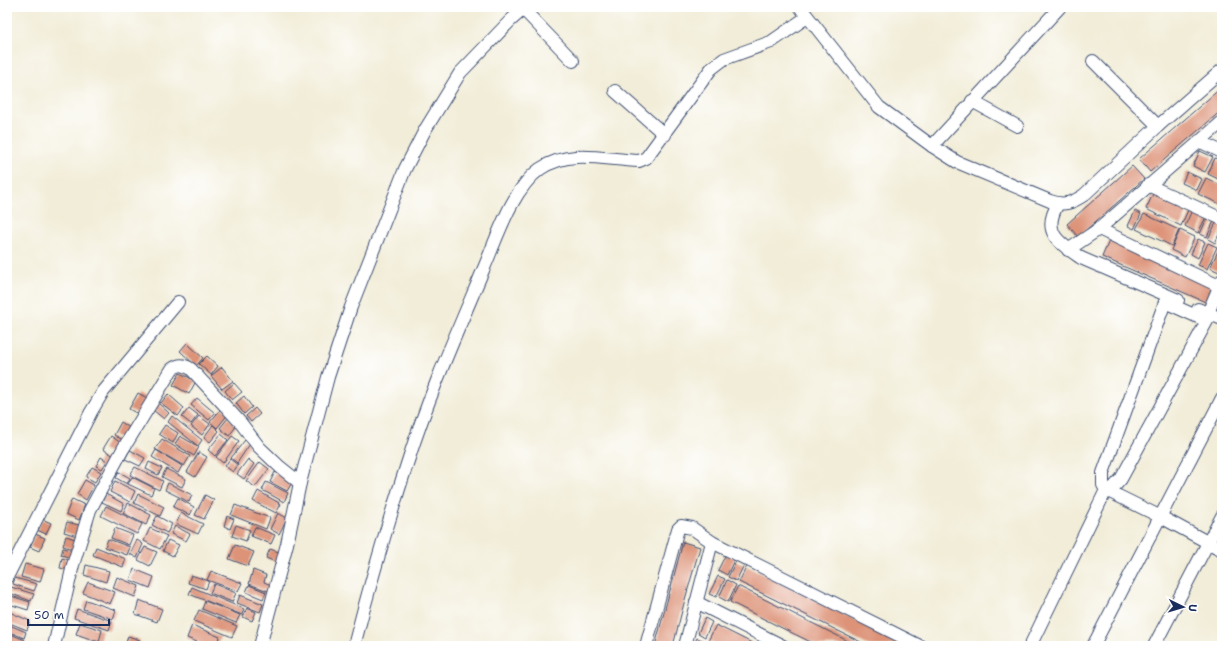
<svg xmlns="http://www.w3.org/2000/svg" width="1229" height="653" font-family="'Shantell Sans',sans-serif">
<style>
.building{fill:#dd9378}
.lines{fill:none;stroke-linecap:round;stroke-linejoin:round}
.minor-casing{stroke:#3b4c70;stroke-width:14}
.minor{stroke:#fff;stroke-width:12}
</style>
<rect width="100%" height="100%" fill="#fff"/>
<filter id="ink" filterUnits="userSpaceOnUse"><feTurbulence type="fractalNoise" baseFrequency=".025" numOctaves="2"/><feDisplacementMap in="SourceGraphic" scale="8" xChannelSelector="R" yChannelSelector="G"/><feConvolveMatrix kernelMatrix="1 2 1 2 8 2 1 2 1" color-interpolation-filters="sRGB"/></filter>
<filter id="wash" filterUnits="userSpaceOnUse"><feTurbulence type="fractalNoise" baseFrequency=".012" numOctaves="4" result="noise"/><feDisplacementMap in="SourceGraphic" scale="16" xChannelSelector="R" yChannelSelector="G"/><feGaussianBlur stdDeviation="0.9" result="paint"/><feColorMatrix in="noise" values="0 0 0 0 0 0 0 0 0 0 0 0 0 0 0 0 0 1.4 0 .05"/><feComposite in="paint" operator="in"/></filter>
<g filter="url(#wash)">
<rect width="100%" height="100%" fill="#f2edd8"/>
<g id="blocks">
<g class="building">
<path d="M1222 87V110L1150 172 1139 159Z"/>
<path d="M1200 151 1213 157 1205 172 1193 166Z"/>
<path d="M1215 158 1222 162V181L1208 174Z"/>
<path d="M1132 166 1144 179 1078 237 1067 224Z"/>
<path d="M1187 172 1202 179 1197 190 1182 183Z"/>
<path d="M1206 178 1222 186V205L1198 194Z"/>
<path d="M1153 194 1188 210 1181 226 1146 209Z"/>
<path d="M1192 210 1206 217 1198 233 1185 226Z"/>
<path d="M1135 211 1141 214 1134 229 1128 226Z"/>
<path d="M1144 214 1179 230 1172 246 1136 229Z"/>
<path d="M1207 218 1214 221 1207 237 1200 234Z"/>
<path d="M1217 221 1222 223V228L1215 243 1208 239Z"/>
<path d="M1180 230 1195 237 1185 257 1171 250Z"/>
<path d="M1198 239 1205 242 1198 258 1191 254Z"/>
<path d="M1109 241 1217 288 1210 304 1102 257Z"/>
<path d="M1208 243 1217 247 1207 269 1198 265Z"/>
<path d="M1219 249 1222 250V266L1219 272 1210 268Z"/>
<path d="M187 343 203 358 196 366 180 351Z"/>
<path d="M207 356 218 366 211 375 199 364Z"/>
<path d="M222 367 233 381 222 389 211 376Z"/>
<path d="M180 373 196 381 189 394 173 385Z"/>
<path d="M234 383 242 392 232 400 225 391Z"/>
<path d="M138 393 147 398 138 414 129 409Z"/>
<path d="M168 394 184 408 178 416 161 403Z"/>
<path d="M244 396 252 407 244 414 236 403Z"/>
<path d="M197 398 215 413 209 420 191 405Z"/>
<path d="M158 403 169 413 164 419 153 410Z"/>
<path d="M189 408 198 415 191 424 182 417Z"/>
<path d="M222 408 229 413 217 428 210 422Z"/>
<path d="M255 408 260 414 251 422 246 416Z"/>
<path d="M172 416 202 440 198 446 168 422Z"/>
<path d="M199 416 210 424 202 435 191 426Z"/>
<path d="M228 418 237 425 229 436 220 428Z"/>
<path d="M121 422 130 428 123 440 114 435Z"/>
<path d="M165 425 178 433 173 443 159 434Z"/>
<path d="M213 425 219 431 210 442 204 437Z"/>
<path d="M221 434 228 440 215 456 208 450Z"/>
<path d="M111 436 121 443 114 456 103 449Z"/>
<path d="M180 436 199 447 194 456 175 444Z"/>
<path d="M232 436 239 441 223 463 216 457Z"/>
<path d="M162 439 190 456 184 466 155 449Z"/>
<path d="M245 440 250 444 237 463 231 458Z"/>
<path d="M130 450 145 458 140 466 125 459Z"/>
<path d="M156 450 182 466 178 473 152 457Z"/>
<path d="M199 452 207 457 195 477 187 472Z"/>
<path d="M101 457 107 461 102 469 96 466Z"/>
<path d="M230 459 238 465 233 472 225 466Z"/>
<path d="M248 459 254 464 244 479 237 474Z"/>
<path d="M149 462 162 468 158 475 146 469Z"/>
<path d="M260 462 269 469 255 487 246 481Z"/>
<path d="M92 467 101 472 95 482 86 477Z"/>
<path d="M135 467 163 481 159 490 130 475Z"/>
<path d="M166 469 186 479 182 487 162 477Z"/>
<path d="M119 472 130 478 127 484 116 478Z"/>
<path d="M275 472 293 481 287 491 270 482Z"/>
<path d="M132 477 154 488 151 495 128 484Z"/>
<path d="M85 480 94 485 86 500 77 494Z"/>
<path d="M115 481 135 491 130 502 110 492Z"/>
<path d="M266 482 288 493 284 502 262 490Z"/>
<path d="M168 483 192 495 189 502 165 490Z"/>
<path d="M258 491 281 504 276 513 253 501Z"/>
<path d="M106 494 124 504 121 511 102 502Z"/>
<path d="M138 494 164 507 160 516 134 503Z"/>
<path d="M205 495 214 500 204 519 195 515Z"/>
<path d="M178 498 194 507 190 515 173 507Z"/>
<path d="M72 499 85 505 79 520 66 514Z"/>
<path d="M128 503 151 515 146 525 123 513Z"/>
<path d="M235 505 270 518 266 529 231 515Z"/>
<path d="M106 506 142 524 137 534 101 516Z"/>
<path d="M181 513 203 524 198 534 176 524Z"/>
<path d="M278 513 287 518 279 534 270 529Z"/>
<path d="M157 516 172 524 167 533 152 525Z"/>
<path d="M227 516 234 519 230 529 224 526Z"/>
<path d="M42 519 51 523 46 534 37 530Z"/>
<path d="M67 522 79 525 77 536 64 532Z"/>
<path d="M236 525 250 530 246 541 232 536Z"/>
<path d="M175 526 190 534 186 541 171 534Z"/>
<path d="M255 527 275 535 271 544 251 536Z"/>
<path d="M115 528 133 535 129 545 111 538Z"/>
<path d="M150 528 167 536 160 549 144 541Z"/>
<path d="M35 534 45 538 39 551 30 547Z"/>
<path d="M66 536 78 540 75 550 63 546Z"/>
<path d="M108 539 130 547 127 555 105 547Z"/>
<path d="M137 540 143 544 137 558 130 554Z"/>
<path d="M168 540 179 545 173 556 163 551Z"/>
<path d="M683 542 700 547 684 603 673 646H655Z"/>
<path d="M235 545 254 552 248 566 229 559Z"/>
<path d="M96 547 126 559 123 567 93 555Z"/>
<path d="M145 547 157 552 150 566 138 560Z"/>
<path d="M63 548 73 551 72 558 61 555Z"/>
<path d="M270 549 282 553 278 563 266 558Z"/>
<path d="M726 554 735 558 727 575 718 570Z"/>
<path d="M62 558 72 561 69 570 60 568Z"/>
<path d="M736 561 744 565 736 581 728 577Z"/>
<path d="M25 564 44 569 40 582 21 577Z"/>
<path d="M86 565 109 571 106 582 84 575Z"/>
<path d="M747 566 908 646H869L739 582Z"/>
<path d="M134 569 154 577 150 588 130 580Z"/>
<path d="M253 570 266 575 264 582 271 585 268 591 249 584Z"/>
<path d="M211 571 242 583 238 591 207 580Z"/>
<path d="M191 575 209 581 206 589 188 583Z"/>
<path d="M718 576 725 579 716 597 709 594Z"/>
<path d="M117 577 139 586 135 597 113 588Z"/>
<path d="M15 578 37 584 34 591 13 584Z"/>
<path d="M727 580 736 585 728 602 719 597Z"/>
<path d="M88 582 115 592 110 604 83 593Z"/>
<path d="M214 584 236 593 232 602 210 593Z"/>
<path d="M249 585 266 592 263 599 246 592Z"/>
<path d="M738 586 858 646H819L782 628 730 602Z"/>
<path d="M11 587 34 594 31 601 9 593Z"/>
<path d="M192 587 244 609 242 615 189 594Z"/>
<path d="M240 595 263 604 260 612 237 603Z"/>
<path d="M11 596 30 602 28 610 9 604Z"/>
<path d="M86 600 116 610 113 619 83 609Z"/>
<path d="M139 600 162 609 157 622 135 614Z"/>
<path d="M205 601 240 615 236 623 202 609Z"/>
<path d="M247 608 256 612 252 621 243 617Z"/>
<path d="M77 609 112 621 109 630 74 618Z"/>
<path d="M199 610 237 626 232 637 194 621Z"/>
<path d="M7 611 30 621 27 630 7 622Z"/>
<path d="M705 618 712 622 705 637 698 633Z"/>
<path d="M80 623 102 630 99 642 76 634Z"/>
<path d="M7 624 26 632 24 638 7 631Z"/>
<path d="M192 625 220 637 217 646H207L187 638Z"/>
<path d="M716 625 758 646 717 645 708 641Z"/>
<path d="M8 633 25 640 22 646H17L7 642Z"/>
<path d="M128 636 140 640 138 646H125Z"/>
<path d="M697 638 706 642 704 646H693Z"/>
</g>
</g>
</g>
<g filter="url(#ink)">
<use href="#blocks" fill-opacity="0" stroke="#3b4c70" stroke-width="1"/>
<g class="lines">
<defs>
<g id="minor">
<path d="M800 7 879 107 932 146 1060 7"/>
<path d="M523 9 573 61"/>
<path d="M1093 61 1158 126"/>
<path d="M615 91 665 135"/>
<path d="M972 101 1017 126"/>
<path d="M1199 141 1222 152"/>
<path d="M932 146 957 162 1050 201C1064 206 1072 203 1084 195L1158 126 1222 70"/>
<path d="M1148 185 1222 219"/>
<path d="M1058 204C1041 232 1059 243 1081 258L1178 300"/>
<path d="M1099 229 1219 286"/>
<path d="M1068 250 1099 229 1222 122"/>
<path d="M1198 309 1222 319"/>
<path d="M1208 313 1222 280"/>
<path d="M7 577 91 412 103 392 178 302"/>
<path d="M696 602 783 646"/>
<path d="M54 646 73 565 90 510 123 449 172 369C179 364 183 364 191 369L240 422 259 447 280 467 300 483"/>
<path d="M260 646 287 544 300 483 328 377 351 307 405 169 425 130 460 73 511 20 526 7"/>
<path d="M354 646C370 584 388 522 408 461 429 395 457 332 484 268 497 238 512 189 540 169 571 148 604 160 639 161L646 158 711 69 724 59 771 42 807 17"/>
<path d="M646 646 678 529 681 526 692 528 712 542 920 646"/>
<path d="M685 646 712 542"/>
<path d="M1030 646 1106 490 1113 488 1121 479 1207 321 1165 302 1103 473V485L1106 490 1161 517 1222 550"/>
<path d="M1093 646 1222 398"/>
<path d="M1154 646 1222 516"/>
</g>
</defs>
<use href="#minor" class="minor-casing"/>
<use href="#minor" class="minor"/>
</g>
</g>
<rect width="1229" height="653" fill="none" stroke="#fff" stroke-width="24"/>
<g transform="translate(1183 607) rotate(95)" stroke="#ffffff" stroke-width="3" paint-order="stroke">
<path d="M0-3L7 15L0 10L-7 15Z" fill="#1b2f5e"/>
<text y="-6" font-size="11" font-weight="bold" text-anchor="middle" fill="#1b2f5e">U</text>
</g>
<path d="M28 619v6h81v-6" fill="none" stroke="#1b2f5e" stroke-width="2"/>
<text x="34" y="619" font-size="12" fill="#1b2f5e" stroke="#ffffff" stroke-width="3" paint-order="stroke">50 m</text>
</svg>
